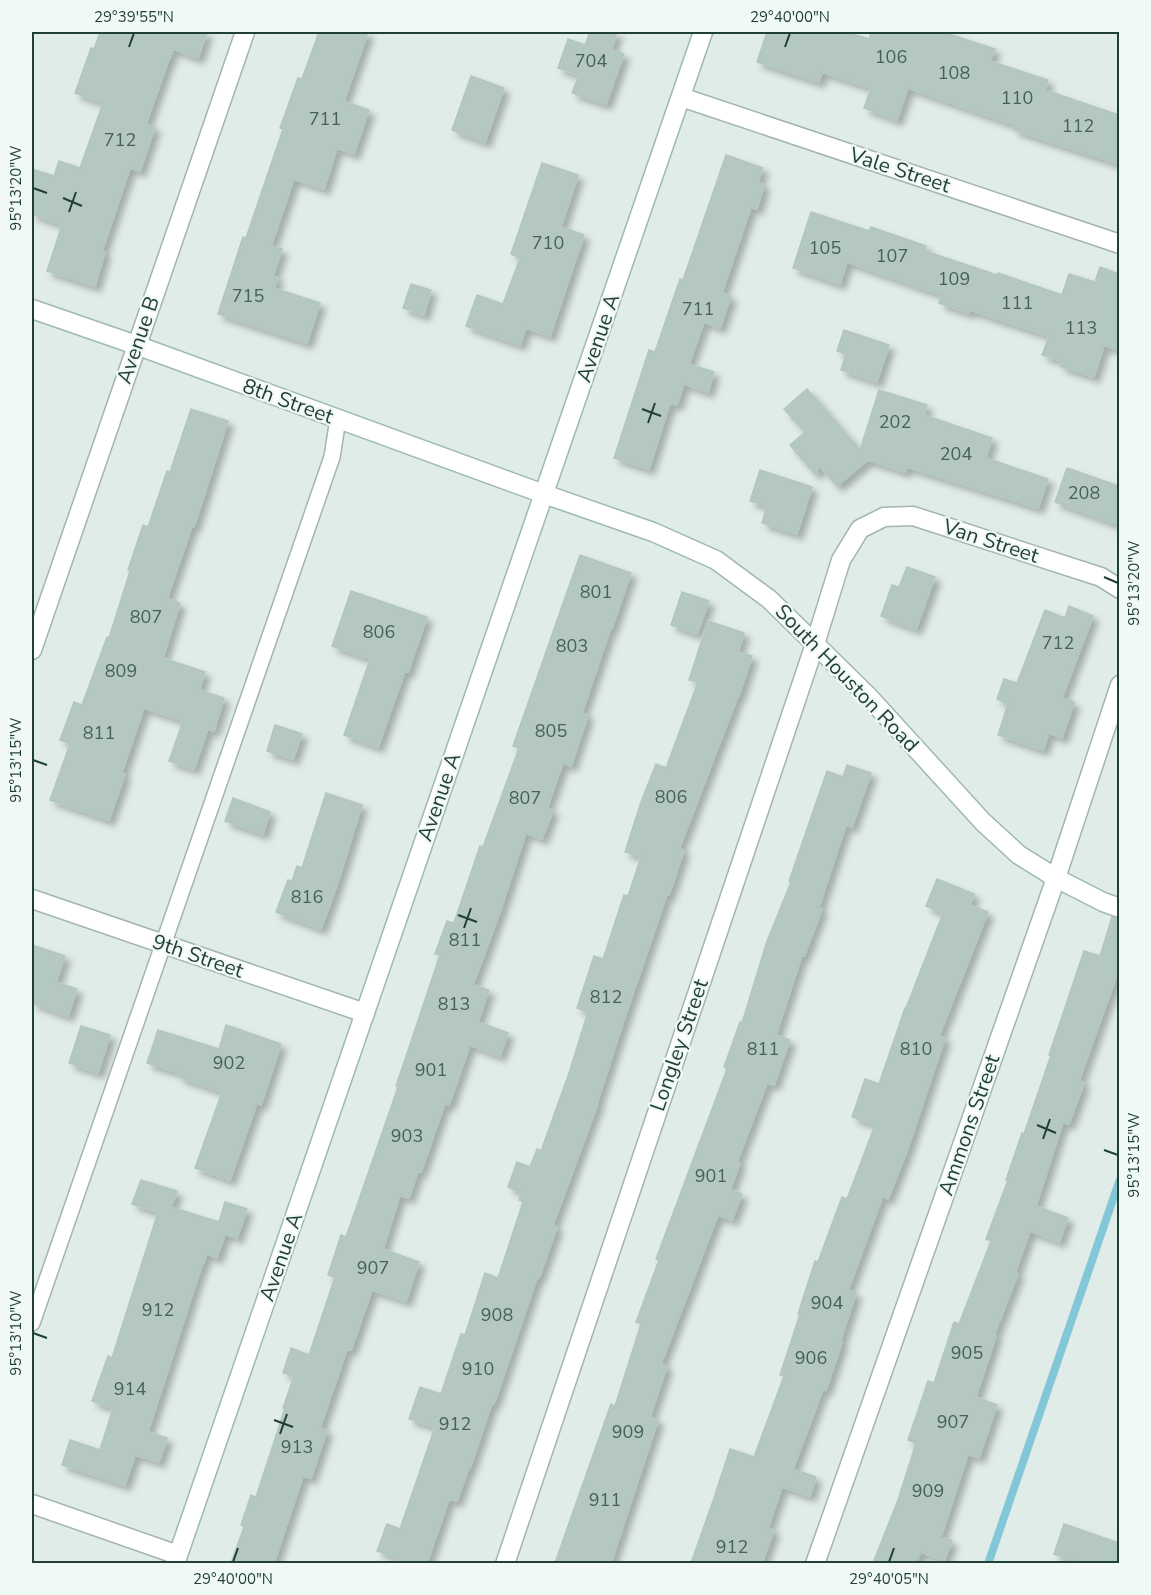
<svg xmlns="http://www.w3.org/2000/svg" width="1151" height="1595" font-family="'Nunito Sans',sans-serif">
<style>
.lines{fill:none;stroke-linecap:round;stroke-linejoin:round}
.stream{stroke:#82c6d7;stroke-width:8}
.building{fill:#b5c7c1;stroke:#b2c7bf;stroke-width:1.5;filter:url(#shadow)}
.lane-casing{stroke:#a2b5af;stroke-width:18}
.street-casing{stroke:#a2b5af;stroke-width:21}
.secondary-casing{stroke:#9db9b1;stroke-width:21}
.lane{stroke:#fff;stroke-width:15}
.street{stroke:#fff;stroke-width:18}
.secondary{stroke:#fff;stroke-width:18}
.ticks{fill:none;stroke:#1f3f37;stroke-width:2}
.labels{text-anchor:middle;stroke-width:4.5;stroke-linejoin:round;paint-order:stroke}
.number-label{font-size:18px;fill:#44615a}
.street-label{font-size:21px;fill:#1f3f37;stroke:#f1f9f5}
.neatline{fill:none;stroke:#1f3f37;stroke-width:2}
.ticks-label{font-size:15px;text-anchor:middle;fill:#1f3f37}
</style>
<defs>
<filter id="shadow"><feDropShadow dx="5.5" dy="5.5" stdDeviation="3" flood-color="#0004"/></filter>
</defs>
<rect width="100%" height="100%" fill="#e0ece7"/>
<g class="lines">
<path class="stream" d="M988 1564 1120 1179"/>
</g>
<g class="building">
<path d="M100 32H207L198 58 173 49 170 59H169L146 124 155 127 140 171 130 168 102 251 105 252 95 286 47 271 62 225 32 214V169L54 176 59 161 80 168 103 103 75 93 91 48 94 49Z"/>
<path d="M319 32H368L344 101 369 110 354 154 337 148 324 189 294 179 271 246 282 249 273 276 278 278 274 288 320 303 307 343 218 314 243 237 246 238 283 129 280 128 298 78 302 79Z"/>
<path d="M590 32H617L611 50 624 54 606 104 572 93 579 75 558 68 568 39 585 45Z"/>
<path d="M767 32H846L869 39 871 32H943L995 49 990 61 1048 80 1045 90 1119 115V164L1014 130 1015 125 908 88 897 120 864 108 871 88 822 72 819 82 757 62Z"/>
<path d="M471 76 504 88 485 142 452 130Z"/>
<path d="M726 155 763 168 758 182 764 185 757 209 751 207 722 293 731 296 720 328 704 322 689 364 714 372 708 392 684 384 677 405 670 403 649 469 614 458 649 350 655 352 680 279 683 280Z"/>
<path d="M542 163 578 175 561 227 584 235 550 336 526 328 520 345 466 326 477 295 503 304 520 258 511 254Z"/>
<path d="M811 212 869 231 871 227 926 246 925 251 997 275 998 273 1062 295 1069 274 1095 282 1100 267 1119 274V351L1104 345 1094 377 1060 366 1062 361 1042 355 1049 336 970 310 969 313 939 303 942 295 847 262 840 284 793 268Z"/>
<path d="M411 284 431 290 424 315 403 308Z"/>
<path d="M844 330 889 345 877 382 841 370 846 354 837 351Z"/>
<path d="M807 389 860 450 879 390 927 405 924 415 992 438 986 458 1048 479 1038 508 907 467 905 472 868 460 837 486 819 465 816 475 790 445 805 432 784 409Z"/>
<path d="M191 409 228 421 194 527 192 526 167 599 180 603 163 658 205 672 199 690 224 698 214 731 208 729 194 769 169 761 183 721 144 708 122 772 125 774 109 820 50 800 70 744 60 740 74 702 82 705 107 637 109 638 130 571 128 570 143 525 148 527 167 471 170 472Z"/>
<path d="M1067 468 1119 486V525L1055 502Z"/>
<path d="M760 470 812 487 797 534 762 523 767 506 750 501Z"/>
<path d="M580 555 631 573 612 628 611 627 582 713 588 715 571 766 563 763 547 808 553 810 542 839 526 833 500 912 473 985 489 990 478 1022 508 1033 500 1056 470 1045 449 1105 445 1103 421 1172 418 1171 409 1198 400 1195 383 1249 419 1262 406 1301 372 1290 351 1350 347 1349 320 1428 327 1430 311 1478 303 1476 274 1563H231L244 1527 241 1525 251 1495 256 1497 285 1408H283L294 1376 283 1373 291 1348 309 1355 335 1277 328 1275 341 1235 346 1237 398 1087 396 1086 440 955 435 954 447 921 454 923 480 846 483 847 519 748 513 746Z"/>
<path d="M907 567 935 577 916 629 881 616 892 585 899 587Z"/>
<path d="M351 591 427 617 408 672 405 671 378 747 344 735 370 659 332 646Z"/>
<path d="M682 592 709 601 697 634 671 625Z"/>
<path d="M1069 606 1093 616 1062 698 1074 702 1062 738 1049 733 1043 750 998 735 1008 704 997 699 1004 679 1017 683 1045 610 1065 618Z"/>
<path d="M708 621 744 633 738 652 752 656 739 696H738L679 849 684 850 669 895 667 894 623 1023 597 1103H598L553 1225 557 1227 539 1278H537L494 1404 492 1403 470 1468 469 1467 457 1501 449 1499 427 1563H396L398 1558 377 1551 387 1524 400 1529 435 1427 409 1419 420 1387 441 1394 461 1334 465 1335 485 1273 498 1278 523 1202 519 1200 522 1193 508 1187 517 1162 530 1167 537 1149 541 1151 569 1073 588 1012 577 1008 594 956 603 959 624 895 628 896 641 857 625 852 641 802 656 764 666 768 698 682 689 680Z"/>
<path d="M275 725 302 734 293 759 267 751Z"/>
<path d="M847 765 871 773 852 827 846 825 819 907 822 909 804 956 802 955 776 1035 790 1040 774 1085 767 1083 737 1162 740 1163 730 1190 742 1194 732 1220 718 1215 661 1364 667 1366 650 1417 658 1420 611 1563H555L611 1404 615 1406 641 1324 636 1322 659 1260 656 1259 727 1069 724 1067 740 1022 742 1023 767 941 791 882 789 881 827 771 843 777Z"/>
<path d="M326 793 362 805 338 882 321 929 276 912 288 880 292 881 297 866 302 868Z"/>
<path d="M233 798 270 812 263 834 225 821Z"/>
<path d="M937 879 974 894 970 905 988 912 939 1036 945 1038 907 1151 888 1199 883 1196 848 1290 856 1293 840 1342H842L826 1390 823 1389 793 1469 816 1477 810 1496 782 1487 768 1528 774 1530 762 1563H691L713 1501 730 1449 754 1457 784 1376 780 1375 800 1314H798L815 1261 818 1262 842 1197 847 1199 875 1125 852 1117 865 1079 879 1084 905 1008H906L943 913 926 906Z"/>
<path d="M1112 917 1119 919V969L1079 1081 1084 1083 1069 1124 1063 1122 1036 1206 1068 1218 1059 1242 1030 1231 1015 1273 1018 1274 994 1335 996 1336 976 1397 997 1405 979 1458 968 1454 941 1537 952 1541 944 1561 921 1552 916 1563H873L898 1500 916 1443 908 1440 928 1381 934 1383 954 1322 959 1324 991 1241 986 1239 1008 1180H1006L1022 1133 1024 1134 1051 1055H1049L1084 951 1100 956Z"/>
<path d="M32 945 65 956 56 982 77 989 68 1016 32 1003Z"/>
<path d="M226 1025 281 1044 261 1105 257 1103 230 1180 195 1168 222 1092 179 1077 180 1073 147 1063 158 1030 219 1049Z"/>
<path d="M81 1026 110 1035 98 1073 69 1063Z"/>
<path d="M141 1180 177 1191 171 1207 219 1222 225 1202 247 1209 237 1238 225 1234 217 1258 207 1254 199 1274 148 1432 167 1438 159 1462 135 1455 125 1485 62 1465 70 1440 100 1450 113 1408 92 1401 108 1356 112 1358 158 1212 132 1204Z"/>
<path d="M1064 1524 1119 1543V1563H1080L1054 1554Z"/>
</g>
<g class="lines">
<defs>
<path id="lane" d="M32 1323 332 457 338 419"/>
<g id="street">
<path d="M681 97 1120 244"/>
<path d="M32 650 245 32"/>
<path d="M32 899 365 1013"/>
<path d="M32 1504 178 1555"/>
<path d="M505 1564 815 644 841 560 860 529 884 517 913 516 1101 577 1120 589"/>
<path d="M815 1564 1056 878 1120 685"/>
</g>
<g id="secondary">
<path d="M32 309 136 345 544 494 653 532 716 560 769 599 869 697 983 822 1019 855 1056 878 1103 902 1120 908"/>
<path d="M175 1564 703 32"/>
</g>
</defs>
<use href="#lane" class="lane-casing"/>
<use href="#street" class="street-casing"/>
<use href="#secondary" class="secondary-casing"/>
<use href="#lane" class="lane"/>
<use href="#street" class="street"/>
<use href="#secondary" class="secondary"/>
</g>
<path class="ticks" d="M129 47 134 33M785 47 790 33M33 188 47 193M63 198 82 206M69 212 76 192M642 409 661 416M648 423 655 403M1104 577 1118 583M33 760 47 765M458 915 477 922M464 928 471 908M1037 1125 1056 1133M1043 1139 1050 1119M1104 1150 1118 1155M33 1333 47 1338M274 1420 293 1427M280 1434 287 1414M233 1562 238 1548M889 1562 894 1548"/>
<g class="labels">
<g class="number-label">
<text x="891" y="63">106</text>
<text x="591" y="67">704</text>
<text x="954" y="79">108</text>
<text x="1017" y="104">110</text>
<text x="325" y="125">711</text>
<text x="1078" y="132">112</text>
<text x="120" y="146">712</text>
<text x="548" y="249">710</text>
<text x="825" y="254">105</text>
<text x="892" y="262">107</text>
<text x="954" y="285">109</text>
<text x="248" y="302">715</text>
<text x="1017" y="309">111</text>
<text x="698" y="315">711</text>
<text x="1081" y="334">113</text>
<text x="895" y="428">202</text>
<text x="956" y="460">204</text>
<text x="1084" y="499">208</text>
<text x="596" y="598">801</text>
<text x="146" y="623">807</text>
<text x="379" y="638">806</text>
<text x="1058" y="649">712</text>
<text x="572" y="652">803</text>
<text x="121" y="677">809</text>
<text x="551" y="737">805</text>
<text x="99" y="739">811</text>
<text x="671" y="803">806</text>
<text x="525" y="804">807</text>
<text x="307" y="903">816</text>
<text x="465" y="946">811</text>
<text x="606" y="1003">812</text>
<text x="454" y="1010">813</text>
<text x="763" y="1055">811</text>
<text x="916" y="1055">810</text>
<text x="229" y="1069">902</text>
<text x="431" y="1076">901</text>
<text x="407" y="1142">903</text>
<text x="711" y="1182">901</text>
<text x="373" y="1274">907</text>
<text x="827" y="1309">904</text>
<text x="158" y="1316">912</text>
<text x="497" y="1321">908</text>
<text x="967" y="1359">905</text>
<text x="811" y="1364">906</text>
<text x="478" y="1375">910</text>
<text x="130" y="1395">914</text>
<text x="953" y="1428">907</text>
<text x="455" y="1430">912</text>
<text x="628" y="1438">909</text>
<text x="297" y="1453">913</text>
<text x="928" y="1497">909</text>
<text x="605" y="1506">911</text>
<text x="732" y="1553">912</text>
</g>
<g class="street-label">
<text transform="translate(900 170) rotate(18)" y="7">Vale Street</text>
<text transform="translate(598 338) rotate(-71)" y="7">Avenue A</text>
<text transform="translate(138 340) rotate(-71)" y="7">Avenue B</text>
<text transform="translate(288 401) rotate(20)" y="7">8th Street</text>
<text transform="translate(991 541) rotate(18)" y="7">Van Street</text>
<text transform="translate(847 678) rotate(46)" y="7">South Houston Road</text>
<text transform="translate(439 797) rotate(-71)" y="7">Avenue A</text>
<text transform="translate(198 956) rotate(19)" y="7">9th Street</text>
<text transform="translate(679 1045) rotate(-71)" y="7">Longley Street</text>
<text transform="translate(969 1125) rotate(-71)" y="7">Ammons Street</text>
<text transform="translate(281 1257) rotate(-71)" y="7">Avenue A</text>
</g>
</g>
<rect width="1151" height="1595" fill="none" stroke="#f1f9f5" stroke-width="66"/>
<rect x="33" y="33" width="1085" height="1529" class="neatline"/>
<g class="ticks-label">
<text x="134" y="22">29°39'55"N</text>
<text x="790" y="22">29°40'00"N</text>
<text transform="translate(16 188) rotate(-90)" y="5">95°13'20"W</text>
<text transform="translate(1134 583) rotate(-90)" y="5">95°13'20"W</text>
<text transform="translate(16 760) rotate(-90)" y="5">95°13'15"W</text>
<text transform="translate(1134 1155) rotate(-90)" y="5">95°13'15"W</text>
<text transform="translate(16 1333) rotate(-90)" y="5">95°13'10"W</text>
<text x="233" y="1584">29°40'00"N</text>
<text x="889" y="1584">29°40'05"N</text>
</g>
</svg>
